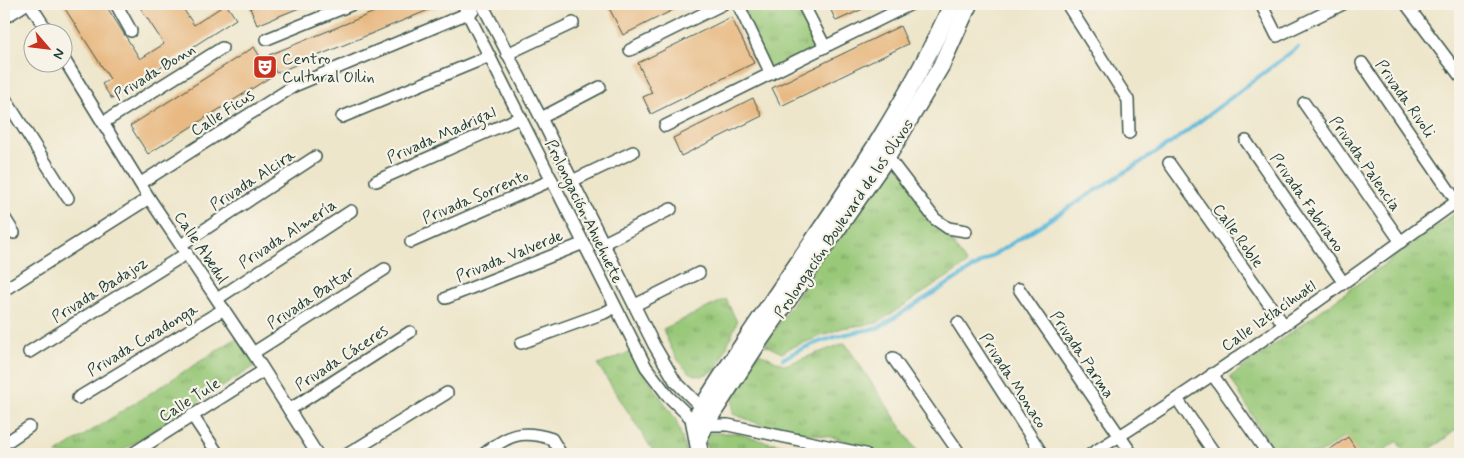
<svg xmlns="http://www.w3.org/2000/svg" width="1464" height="458" font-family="Mynerve,sans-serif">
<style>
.park{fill:url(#park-tufts);stroke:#5c8256}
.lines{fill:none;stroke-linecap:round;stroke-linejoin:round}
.stream{stroke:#5cb9da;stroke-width:4}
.building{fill:#e8b982}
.street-casing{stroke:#3e564b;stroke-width:14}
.secondary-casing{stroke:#3e564b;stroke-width:19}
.street{stroke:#fff;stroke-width:11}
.secondary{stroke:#fff;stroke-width:16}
.labels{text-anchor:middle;stroke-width:4.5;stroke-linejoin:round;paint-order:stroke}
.poi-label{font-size:16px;fill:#1f3d34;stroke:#f7f3e8;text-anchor:start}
.street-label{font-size:16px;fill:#1f3d34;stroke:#f7f3e8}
</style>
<defs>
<pattern id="park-tufts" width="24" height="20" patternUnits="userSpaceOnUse" patternTransform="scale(1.25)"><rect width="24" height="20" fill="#98c878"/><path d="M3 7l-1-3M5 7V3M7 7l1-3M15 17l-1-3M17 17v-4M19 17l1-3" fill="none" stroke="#7ba463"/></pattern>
</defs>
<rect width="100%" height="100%" fill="#f7f3e8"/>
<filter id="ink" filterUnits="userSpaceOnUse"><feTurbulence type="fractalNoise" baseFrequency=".02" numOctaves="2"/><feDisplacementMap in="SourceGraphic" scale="10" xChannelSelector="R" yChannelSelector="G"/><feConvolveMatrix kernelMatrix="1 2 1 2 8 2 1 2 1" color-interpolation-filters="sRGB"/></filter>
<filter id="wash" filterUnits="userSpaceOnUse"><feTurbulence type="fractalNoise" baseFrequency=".0096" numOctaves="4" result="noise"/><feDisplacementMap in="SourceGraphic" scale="20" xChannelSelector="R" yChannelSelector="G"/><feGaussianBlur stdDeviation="1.12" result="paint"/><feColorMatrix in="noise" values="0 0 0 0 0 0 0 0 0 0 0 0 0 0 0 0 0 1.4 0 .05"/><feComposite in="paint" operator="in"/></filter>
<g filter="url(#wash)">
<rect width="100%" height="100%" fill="#eee6cb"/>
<g class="park">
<path d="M738 4H803L825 46 771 73Z"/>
<path d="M890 152 967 264 877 323 842 328 790 348 782 353 765 345Z"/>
<path d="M1460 209V427L1424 454H1405L1397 441 1379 454H1359L1346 436 1319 454H1275L1230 377Z"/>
<path d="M726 299 737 322 717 370C712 371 706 375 702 376 683 378 668 343 663 329Z"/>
<path d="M243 334 258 364 117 454H55Z"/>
<path d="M845 343 919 454H882L837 438 768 427 733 414V390L759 353 785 365Z"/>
<path d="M630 352 676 420 687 454H655L598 365Z"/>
<path d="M702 433H737L762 441 828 453 709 454Z"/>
</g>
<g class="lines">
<path class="stream" d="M783 359C811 341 846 333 878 328L1171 143 1298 47"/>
</g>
<g id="blocks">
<g class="building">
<path d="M62 4H105L140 59 164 44 138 4H180L194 25 226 4 236 19 112 99 102 84 110 79Z"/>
<path d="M260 4H309L257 25 250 8Z"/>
<path d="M394 4H443L276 73 269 55Z"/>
<path d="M607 4H685L623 35Z"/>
<path d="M828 4H874L836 21Z"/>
<path d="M731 17 754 63 651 114 643 97 652 93 638 63Z"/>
<path d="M900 26 908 44 781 106 772 88Z"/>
<path d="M254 47 272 76 148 154 130 126Z"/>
<path d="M753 98 762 116 681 156 673 138Z"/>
<path d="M1348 437 1359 454H1323Z"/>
</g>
</g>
</g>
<g filter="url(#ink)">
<use href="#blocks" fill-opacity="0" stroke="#3e564b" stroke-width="1"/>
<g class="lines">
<defs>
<g id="street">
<path d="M30 4 48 32"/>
<path d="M116 4 131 31"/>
<path d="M463 4 646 367 668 396 694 421 705 425H728L865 454"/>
<path d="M482 4 541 118 654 345 675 381 706 412"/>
<path d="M738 4 771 74"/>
<path d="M803 4 825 47"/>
<path d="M1067 4 1128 100 1129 133"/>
<path d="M1261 4 1277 36 1343 4"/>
<path d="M1406 4 1460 76"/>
<path d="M4 18 26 4"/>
<path d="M267 39 353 4"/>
<path d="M630 50 723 4"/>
<path d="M507 54 573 23"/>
<path d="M62 56 149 198 253 353 317 454"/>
<path d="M1362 63 1457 202"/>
<path d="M4 97 68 198"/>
<path d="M1304 103 1401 242"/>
<path d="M342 117 490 56"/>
<path d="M541 118 600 87"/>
<path d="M104 122 222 48"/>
<path d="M665 126 911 4"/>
<path d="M1246 141 1343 282"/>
<path d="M883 151 935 219 948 228 966 231"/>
<path d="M1169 163 1284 325"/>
<path d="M376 181 521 117"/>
<path d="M572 181 633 152"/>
<path d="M141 183 294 86 473 11"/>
<path d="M4 217 14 233"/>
<path d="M411 242 552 180"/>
<path d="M604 243 671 209"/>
<path d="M181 245 315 157"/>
<path d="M1019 289 1132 454"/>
<path d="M4 290 149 198"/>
<path d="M446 298 584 243"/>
<path d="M217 299 351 211"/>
<path d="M635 305 699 273"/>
<path d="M958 323 1042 454"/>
<path d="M521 343 604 313 615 307"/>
<path d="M29 352 187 253"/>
<path d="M253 353 385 269"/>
<path d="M893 358 960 454"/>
<path d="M1212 374 1268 454"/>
<path d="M78 398 224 309"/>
<path d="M1177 399 1215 454"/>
<path d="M289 410 410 332"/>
<path d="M192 415 218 454"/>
<path d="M4 444 29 427"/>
<path d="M132 454 263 371"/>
<path d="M348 454 447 393"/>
<path d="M484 454C508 435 521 429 552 439L561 454"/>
<path d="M1091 454C1218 375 1339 286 1460 199"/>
</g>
<g id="secondary">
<path d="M698 441 705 425 760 340 888 156 941 66 969 4"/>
<path d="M700 454 694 421C715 384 740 349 764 313 831 213 903 115 952 4"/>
</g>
</defs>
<use href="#street" class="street-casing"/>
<use href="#secondary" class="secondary-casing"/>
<use href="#street" class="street"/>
<use href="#secondary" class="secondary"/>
</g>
</g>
<defs>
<symbol id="theatre-square" viewBox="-11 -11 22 22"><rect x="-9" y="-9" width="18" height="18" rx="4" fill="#c8321e" stroke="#f7f3e8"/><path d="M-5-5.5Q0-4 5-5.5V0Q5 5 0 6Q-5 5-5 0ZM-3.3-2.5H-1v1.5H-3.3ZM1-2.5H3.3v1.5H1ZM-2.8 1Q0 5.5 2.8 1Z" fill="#fff"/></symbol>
</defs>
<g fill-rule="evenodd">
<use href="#theatre-square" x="251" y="53" width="28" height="28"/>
</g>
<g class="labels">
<g class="poi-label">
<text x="282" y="64">Centro<tspan x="282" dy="18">Cultural Ollin</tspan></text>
</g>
<g class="street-label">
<text transform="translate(154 71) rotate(-32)" y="6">Privada Bonn</text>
<text transform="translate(1406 98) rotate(55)" y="6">Privada Rivoli</text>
<text transform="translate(222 112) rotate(-33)" y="6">Calle Ficus</text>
<text transform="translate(441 134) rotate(-24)" y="6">Privada Madrigal</text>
<text transform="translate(1366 163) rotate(55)" y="6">Privada Palencia</text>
<text transform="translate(252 179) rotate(-33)" y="6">Privada Alcira</text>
<text transform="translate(475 196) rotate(-23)" y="6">Privada Sorrento</text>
<text transform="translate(1308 202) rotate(55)" y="6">Privada Fabriano</text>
<text transform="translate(585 211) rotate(64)" y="6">Prolongación Ahuehuete</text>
<text transform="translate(843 218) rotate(-56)" y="6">Prolongación Boulevard de los Olivos</text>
<text transform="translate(287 233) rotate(-33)" y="6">Privada Almería</text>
<text transform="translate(1239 235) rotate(54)" y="6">Calle Roble</text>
<text transform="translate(202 247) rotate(56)" y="6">Calle Abedul</text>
<text transform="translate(509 255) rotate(-22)" y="6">Privada Valverde</text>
<text transform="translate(99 289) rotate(-32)" y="6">Privada Badajoz</text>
<text transform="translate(310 297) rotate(-33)" y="6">Privada Baltar</text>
<text transform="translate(1268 315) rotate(-35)" y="6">Calle Iztlacíhuatl</text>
<text transform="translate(142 339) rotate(-31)" y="6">Privada Covadonga</text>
<text transform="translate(1083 354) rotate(56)" y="6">Privada Parma</text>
<text transform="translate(341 357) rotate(-33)" y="6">Privada Cáceres</text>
<text transform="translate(1014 380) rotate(57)" y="6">Privada Monaco</text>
<text transform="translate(189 399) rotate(-32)" y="6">Calle Tule</text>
</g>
</g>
<rect width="1464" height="458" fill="none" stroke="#f7f3e8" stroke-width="20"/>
<g transform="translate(48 48) rotate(118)"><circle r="24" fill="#f7f3e8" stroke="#a1aaa0"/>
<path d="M0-4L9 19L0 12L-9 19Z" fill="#c8321e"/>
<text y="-8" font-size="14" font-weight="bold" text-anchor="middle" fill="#1f3d34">N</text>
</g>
</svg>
